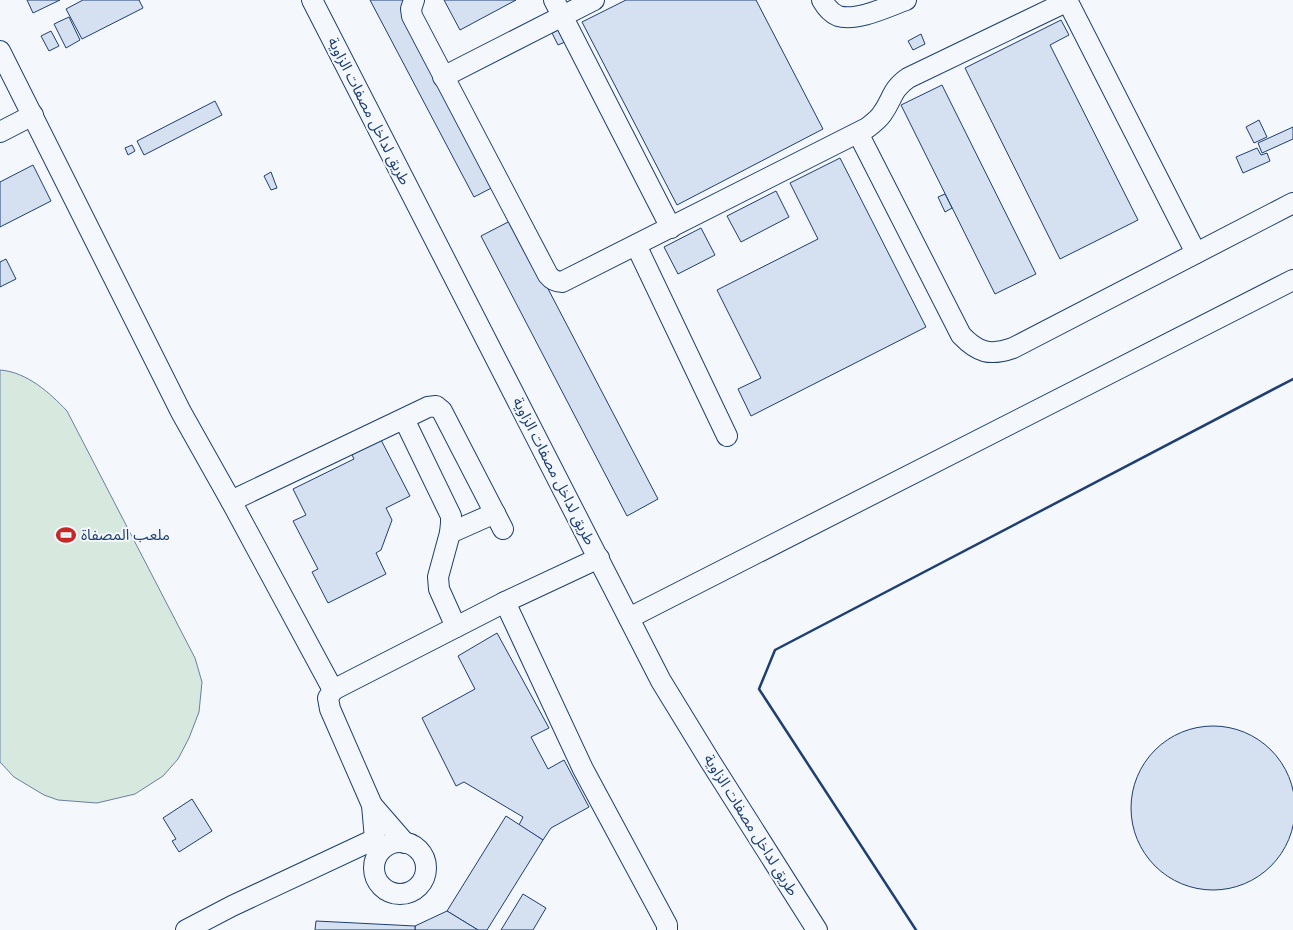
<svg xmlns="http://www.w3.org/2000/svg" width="1293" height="930" font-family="Poppins,'Noto Sans Arabic',sans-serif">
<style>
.green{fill:#d7e8df;stroke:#687fa3}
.building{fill:#d5e0f0;stroke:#1d3f73}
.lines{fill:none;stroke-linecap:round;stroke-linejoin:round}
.minor-casing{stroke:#1d3f73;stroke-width:22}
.minor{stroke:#f4f7fb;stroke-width:20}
.wall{stroke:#1d3f73;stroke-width:2.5}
.labels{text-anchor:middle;stroke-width:4;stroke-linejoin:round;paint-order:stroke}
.street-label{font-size:15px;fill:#1d3f73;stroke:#f4f7fb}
.poi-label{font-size:15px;fill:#1d3f73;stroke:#f4f7fb;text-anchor:start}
</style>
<rect width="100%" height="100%" fill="#f4f7fb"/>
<path class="green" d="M0 370C27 372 50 393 67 411L195 658 202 682 199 712 189 738 178 759 163 776 135 794 97 803 58 800 44 795 14 777 0 762Z"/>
<g class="building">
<path d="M27 0H60L33 13Z"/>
<path d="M83 0H139L143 8 82 39 66 9Z"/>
<path d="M370 0H412L507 180 474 197Z"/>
<path d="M444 0H516L460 30Z"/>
<path d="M626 0H756L823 129 677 205 582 22Z"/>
<path d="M69 17 80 40 66 48 54 24Z"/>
<path d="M1061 20 1069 35 1050 45 1138 220 1060 259 965 68Z"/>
<path d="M567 26 572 39 558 45 552 33Z"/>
<path d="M51 31 59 46 49 51 41 36Z"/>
<path d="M921 34 925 44 913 50 908 41Z"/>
<path d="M942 85 1036 274 995 294 901 105Z"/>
<path d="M215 101 222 115 144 155 137 141Z"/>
<path d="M1259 120 1267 137 1254 143 1246 127Z"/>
<path d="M1293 127V139L1262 153 1258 143Z"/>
<path d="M132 145 135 151 128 155 125 148Z"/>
<path d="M1257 148 1261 155 1267 153 1270 161 1243 173 1236 157Z"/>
<path d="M840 158 926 327 751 416 738 389 761 378 717 290 818 239 790 183Z"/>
<path d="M33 165 51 201 0 227V182Z"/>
<path d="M271 172 277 188 271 190 264 176Z"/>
<path d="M776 191 789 217 741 242 727 216Z"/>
<path d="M945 194 952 208 945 212 938 197Z"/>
<path d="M512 220 658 499 627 516 481 236Z"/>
<path d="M701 228 715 255 678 274 664 247Z"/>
<path d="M6 259 16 279 0 287V262Z"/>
<path d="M380 438 410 496 386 508 392 520 381 550 376 553 386 574 328 603 312 572 318 569 293 521 306 515 293 489 354 459 351 453Z"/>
<path d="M497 633 549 728 531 737 548 769 564 760 589 807 551 828 543 840 519 825 523 817 464 782 456 786 422 718 475 689 458 656Z"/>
<circle cx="1213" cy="808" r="82"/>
<path d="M192 799 212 831 179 852 172 841 176 839 163 818Z"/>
<path d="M506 816 543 840 487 930H478L447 911Z"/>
<path d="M523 894 546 908 533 930H501Z"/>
<path d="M447 911 478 930H415V926Z"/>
<path d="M316 921 415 926V930H315Z"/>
</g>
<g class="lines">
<defs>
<g id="minor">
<path d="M312 0 661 681 710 761 817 930"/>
<path d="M414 0 411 9 412 16 548 275C552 280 556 282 562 282L867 128C872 124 878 120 882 114 893 99 891 90 908 78L1068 1"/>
<path d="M554 0 671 228"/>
<path d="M822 0C826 7 831 13 838 16 857 22 889 6 906 0"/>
<path d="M1067 0 1196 253"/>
<path d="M0 51 181 412 231 501 333 690 505 602 599 558"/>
<path d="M443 77 594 0"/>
<path d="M0 132 33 115"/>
<path d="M858 133 961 335C978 353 990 356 1013 348L1293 203"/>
<path d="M636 245 727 436"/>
<path d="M404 419 451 516V523L450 533 438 577 439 589 456 627"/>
<path d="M231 501 428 407 436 406 442 411 503 529"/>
<path d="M450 533 495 513"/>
<path d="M505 602 583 769 667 925V930"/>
<path d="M629 618 1293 280"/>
<path d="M372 805 405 843"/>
<circle cx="400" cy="868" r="26"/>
<path d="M186 930 232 906 375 839 372 805 330 709 328 698 333 690"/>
</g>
</defs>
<use href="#minor" class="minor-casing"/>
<use href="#minor" class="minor"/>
<path class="wall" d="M916 930 759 689 775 650 1293 379"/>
</g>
<defs>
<symbol id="stadium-bare" viewBox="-9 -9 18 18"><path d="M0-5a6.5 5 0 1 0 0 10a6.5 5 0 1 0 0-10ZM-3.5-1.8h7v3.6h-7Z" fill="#c62828" stroke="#f4f7fb" stroke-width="2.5" paint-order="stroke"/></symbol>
</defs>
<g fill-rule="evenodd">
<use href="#stadium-bare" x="52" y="521" width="28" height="28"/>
</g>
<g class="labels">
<g class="street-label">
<text transform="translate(369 111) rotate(63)" y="5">طريق لداخل مصفات الزاوية</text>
<text transform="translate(554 471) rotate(63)" y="5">طريق لداخل مصفات الزاوية</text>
<text transform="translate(751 825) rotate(58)" y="5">طريق لداخل مصفات الزاوية</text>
</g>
<g class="poi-label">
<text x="81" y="540">ملعب المصفاة</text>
</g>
</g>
</svg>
